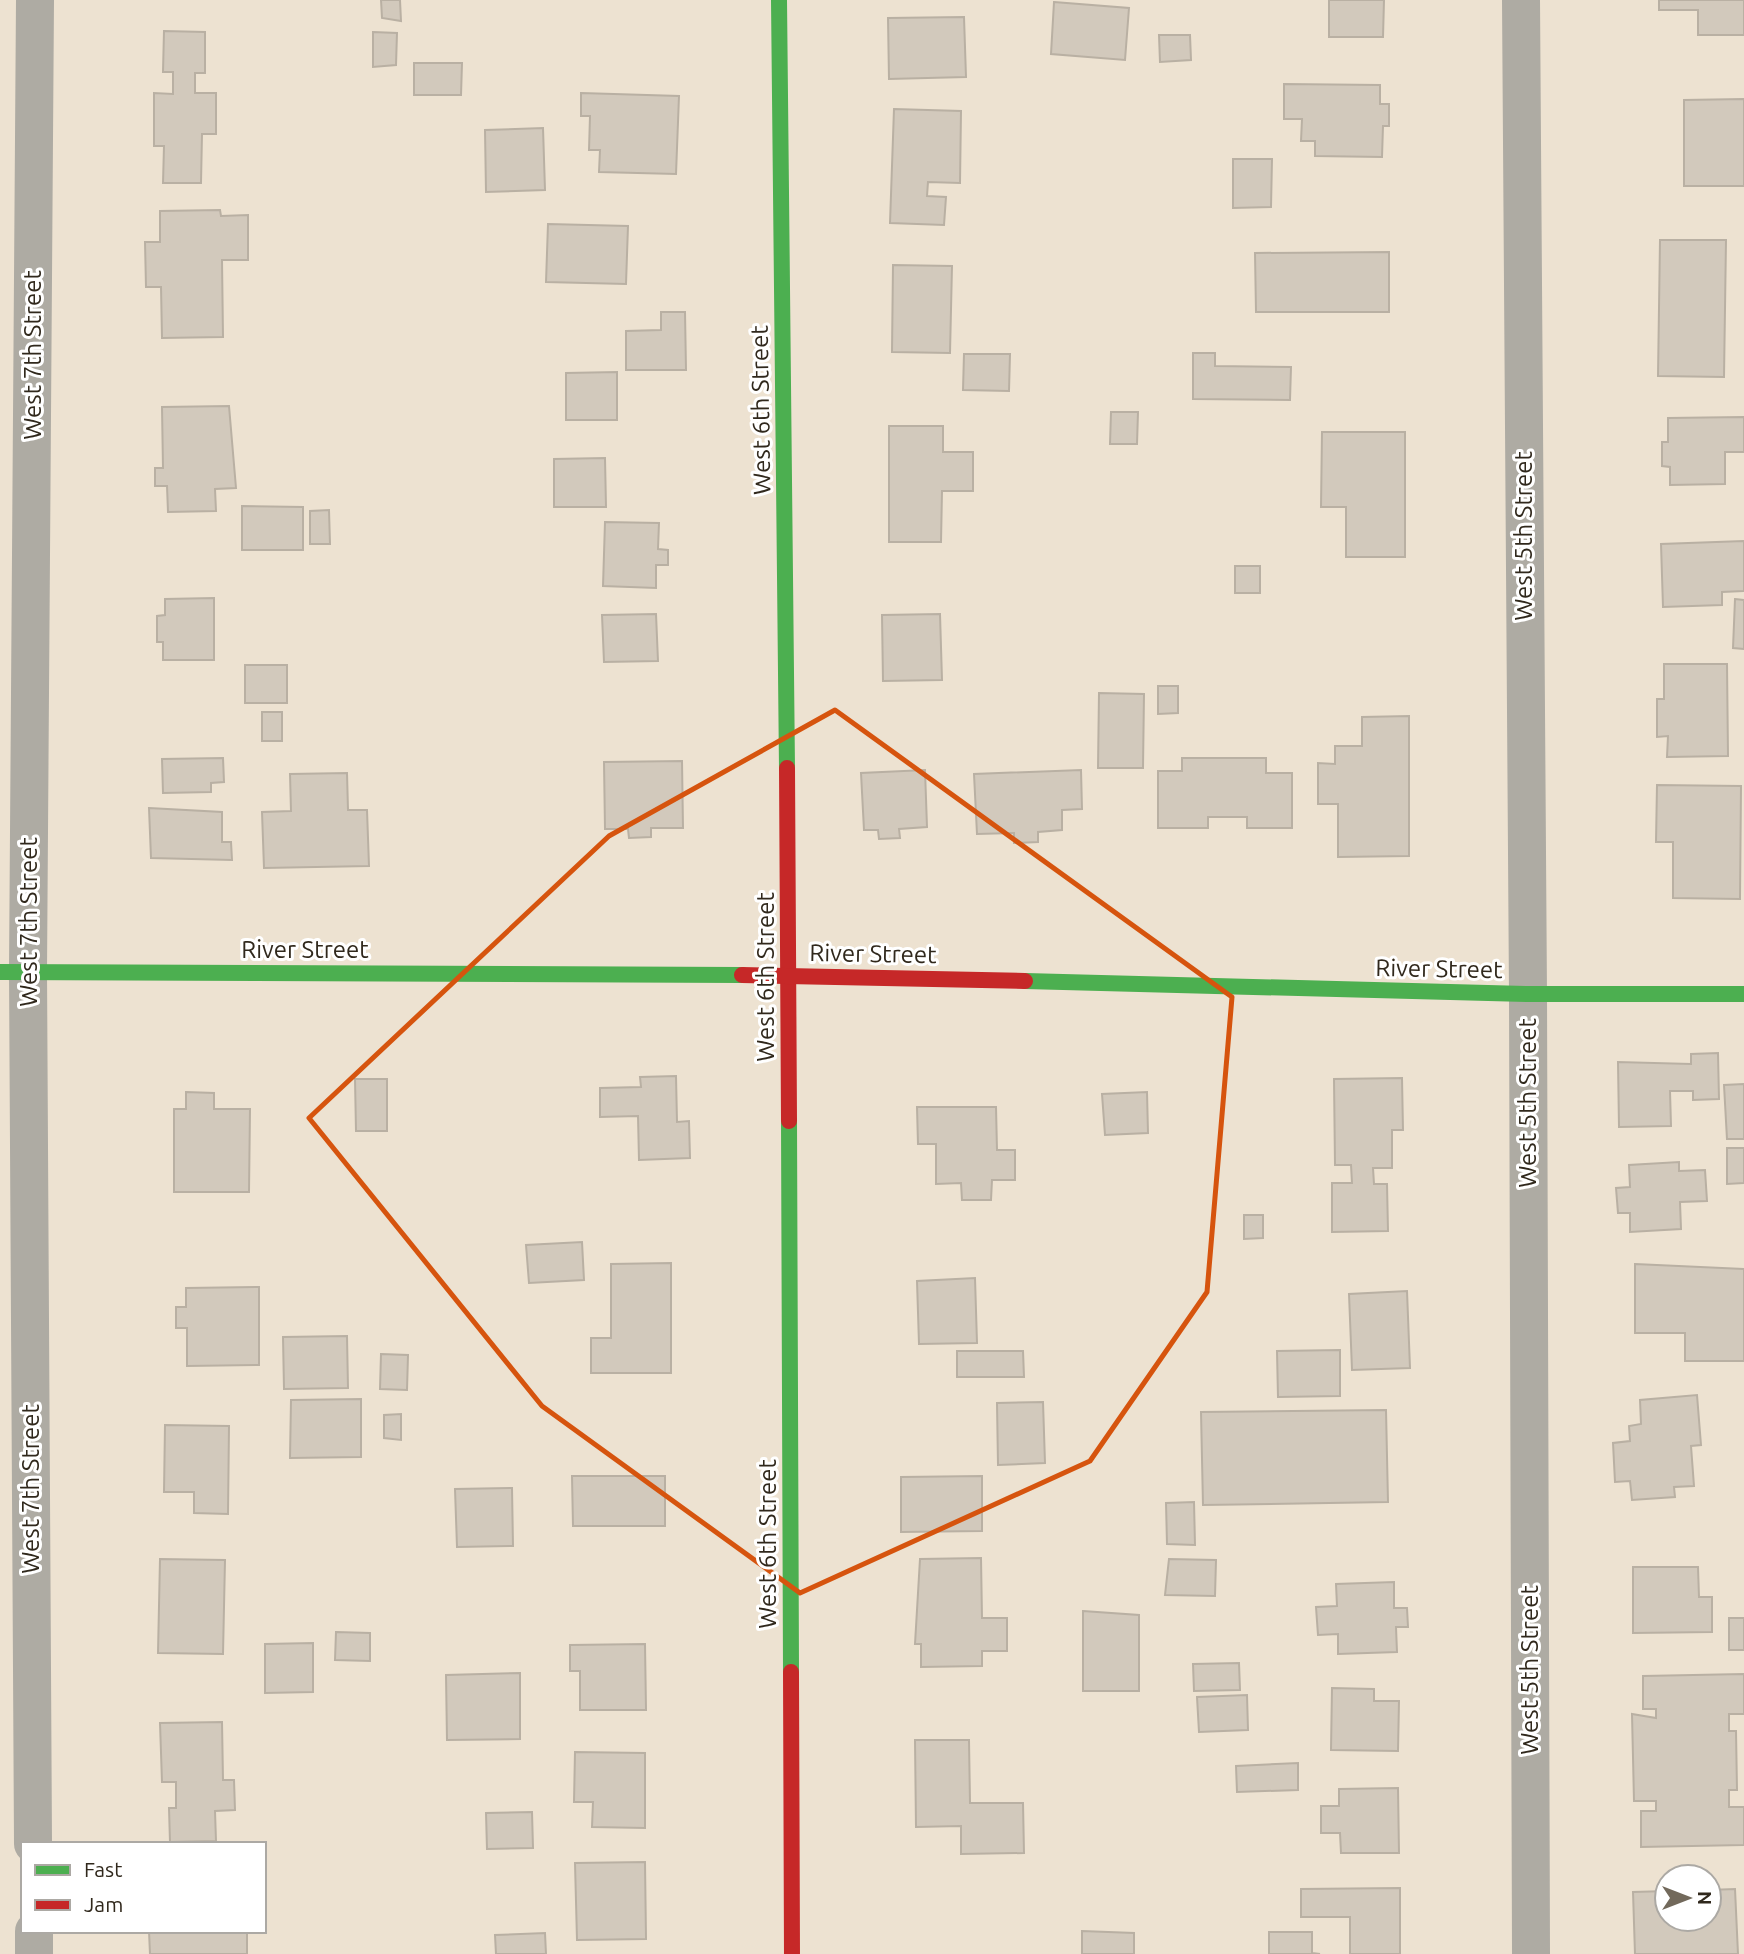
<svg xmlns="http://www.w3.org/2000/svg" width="1744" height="1954" font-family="Ubuntu,sans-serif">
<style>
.building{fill:#d2c9bc;stroke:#b9b0a3;stroke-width:2}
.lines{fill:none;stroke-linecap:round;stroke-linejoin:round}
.street{stroke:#aeaba3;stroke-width:38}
.fast{stroke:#4caf50;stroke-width:16}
.jam{stroke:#c62828;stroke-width:16}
.marked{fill:none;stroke:#d6540e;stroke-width:5;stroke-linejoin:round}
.labels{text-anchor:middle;stroke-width:6;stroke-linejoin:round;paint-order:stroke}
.street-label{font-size:24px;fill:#30281c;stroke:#fff}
</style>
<rect width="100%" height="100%" fill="#ede2d1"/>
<g class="building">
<path d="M381 0H400L401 21 382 18Z"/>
<path d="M1329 0H1384L1383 37H1329Z"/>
<path d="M1659 0H1744V35H1698V10H1659Z"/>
<path d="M1054 2 1129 8 1125 60 1051 54Z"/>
<path d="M964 17 966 77 889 79 888 18Z"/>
<path d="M164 31 205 32V73H195V93H216V134H202L201 183H163L164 146H154V93L173 94V72H163Z"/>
<path d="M373 32 397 33 396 65 373 67Z"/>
<path d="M1159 35H1190L1191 60 1160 62Z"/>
<path d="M414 63H462L461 95H414Z"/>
<path d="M1284 84 1380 85V104H1389V126H1383L1382 157 1315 156V141H1301L1302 119H1284Z"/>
<path d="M581 93 679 96 676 174 599 172 600 150H589L590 116H581Z"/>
<path d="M1744 99V186H1684V100Z"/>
<path d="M894 109 961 111 960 183 928 182 927 196 946 197 944 225 890 223Z"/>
<path d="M543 128 545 190 486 192 485 130Z"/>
<path d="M1233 159H1272L1271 207 1233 208Z"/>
<path d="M220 210 221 216 248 215V260H222L223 337 162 338 161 287H146L145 242H160V211Z"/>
<path d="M548 224 628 226 626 284 546 282Z"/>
<path d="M1660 240H1726L1724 377 1658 376Z"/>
<path d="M1389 252V312H1256L1255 253Z"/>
<path d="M893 265 952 266 950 353 892 352Z"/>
<path d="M661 312H685L686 370H626V331L661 330Z"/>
<path d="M1193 353H1215V366L1291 367 1290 400 1193 399Z"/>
<path d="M964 354H1010L1009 391 963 390Z"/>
<path d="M617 372V420H566V373Z"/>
<path d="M229 406 236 488 215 489 216 511 168 512 167 486H155V468H163L162 407Z"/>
<path d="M1111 412H1138L1137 444H1110Z"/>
<path d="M1744 417V452H1725V484L1670 485V467L1662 466V442H1668V418Z"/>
<path d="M889 426H943V452H973V491H942L941 542H889Z"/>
<path d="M1322 432H1405V557H1346V507H1321Z"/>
<path d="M605 458 606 507H554V459Z"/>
<path d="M242 506 303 507V550H242Z"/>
<path d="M329 510 330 544H310V511Z"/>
<path d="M605 522 659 523 658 549 668 550V565H656V588L603 586Z"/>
<path d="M1744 541V591L1722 592V605L1663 607 1661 544Z"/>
<rect x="1235" y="566" width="25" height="27"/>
<path d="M214 598V660H163V642H157V616L165 615V599Z"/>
<path d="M1735 599 1744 600V649L1733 648Z"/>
<path d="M656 614 658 661 604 662 602 615Z"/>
<path d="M940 614 942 680 883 681 882 615Z"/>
<path d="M1664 664H1727L1728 756 1667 757 1668 736 1657 737V699H1664Z"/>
<rect x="245" y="665" width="42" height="38"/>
<path d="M1158 686H1178V713L1158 714Z"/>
<path d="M1099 693 1144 694 1143 768H1098Z"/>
<rect x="262" y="712" width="20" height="29"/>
<path d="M1409 716V856L1338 857V804H1318V763L1335 764V746H1362V717Z"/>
<path d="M223 758 224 782 211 783V792L163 793 162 759Z"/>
<path d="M1182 758H1266V773H1292V828H1247V817H1208V828H1158V771H1182Z"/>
<path d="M682 761 683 828H651V837L629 838 628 829H605L604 762Z"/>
<path d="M925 770 927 827 899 829 900 838 879 839 878 830H864L861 773Z"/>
<path d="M1081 770 1082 809 1062 810V830L1038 832V842L1014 843V833L977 834 974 774Z"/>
<path d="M347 773 348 810H367L369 866 264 868 262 812 291 811 290 774Z"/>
<path d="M1657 785 1741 786 1740 899 1673 898V842H1656Z"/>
<path d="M149 808 222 812V842H231L232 860 151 858Z"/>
<path d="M1718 1053 1719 1099 1693 1100V1091H1670L1671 1126 1619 1127 1618 1062 1691 1064V1054Z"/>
<path d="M676 1076 677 1122 689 1121 690 1158 639 1160 638 1116 600 1117V1088L641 1087 640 1077Z"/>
<path d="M1402 1078 1403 1130H1392V1168H1373L1374 1184H1387L1388 1231 1332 1232V1183H1352L1351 1165H1335L1334 1079Z"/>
<path d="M355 1079H387V1131H356Z"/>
<path d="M1744 1084V1139H1727L1724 1085Z"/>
<path d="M186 1092 214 1093V1109H250L249 1192H174V1109H186Z"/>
<path d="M1147 1092 1148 1133 1105 1135 1102 1094Z"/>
<path d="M917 1107H996L997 1150H1015V1180H992L991 1200H962L961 1183 936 1184V1144H918Z"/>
<path d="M1727 1148H1744V1183L1727 1184Z"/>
<path d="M1679 1162V1171L1705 1170 1707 1201 1680 1202 1681 1229 1630 1232V1213H1618L1616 1188 1630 1187 1629 1165Z"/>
<path d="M1244 1215H1263V1238L1244 1239Z"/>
<path d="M582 1242 584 1280 529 1283 526 1245Z"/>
<path d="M671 1263V1373H591V1338H611V1264Z"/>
<path d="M1635 1264 1744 1269V1361H1685V1333H1635Z"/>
<path d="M975 1278 977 1343 919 1344 917 1281Z"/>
<path d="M259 1287V1365L187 1366V1328H176V1307H186V1288Z"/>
<path d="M1407 1291 1410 1368 1352 1370 1349 1294Z"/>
<path d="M347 1336 348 1388 284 1389 283 1337Z"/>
<path d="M1340 1350V1396L1278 1397 1277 1351Z"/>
<path d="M957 1351H1023L1024 1377H957Z"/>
<path d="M381 1354 408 1355 407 1390 380 1389Z"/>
<path d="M1697 1395 1701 1445 1691 1446 1694 1486 1674 1487 1675 1497 1632 1500 1630 1481 1615 1482 1613 1443 1630 1441 1629 1426 1641 1424 1640 1400Z"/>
<path d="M361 1399V1457L290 1458 291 1400Z"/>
<path d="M1043 1402 1045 1463 998 1465 997 1403Z"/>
<path d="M1386 1410 1388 1502 1203 1505 1201 1412Z"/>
<path d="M401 1414V1440L384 1438V1415Z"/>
<path d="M165 1425 229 1426 228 1514 194 1513V1492H164Z"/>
<path d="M572 1476H665V1526H573Z"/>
<path d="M982 1476V1531L901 1532V1477Z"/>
<path d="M512 1488 513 1546 457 1547 455 1489Z"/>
<path d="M1194 1502 1195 1545 1167 1544 1166 1503Z"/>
<path d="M981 1558 982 1618H1007V1651H982V1666L921 1667V1644H915L920 1559Z"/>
<path d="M160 1559 225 1560 223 1654 158 1653Z"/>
<path d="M1169 1559 1216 1560 1215 1596 1165 1595Z"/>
<path d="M1633 1567H1698L1699 1597H1712V1632L1633 1633Z"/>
<path d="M1394 1582V1608H1407L1408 1627H1396L1397 1652 1338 1654V1634L1318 1635 1316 1607 1337 1606 1336 1584Z"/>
<path d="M1083 1611 1139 1615V1691H1083Z"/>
<rect x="1729" y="1618" width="15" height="32"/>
<path d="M336 1632 370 1633V1661L335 1660Z"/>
<path d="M313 1643V1692L265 1693V1644Z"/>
<path d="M645 1644 646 1710H580V1671H570V1645Z"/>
<path d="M1239 1663 1240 1690 1194 1691 1193 1664Z"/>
<path d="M520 1673V1739L447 1740 446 1675Z"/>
<path d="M1744 1674V1714H1729V1731H1736L1737 1790H1729V1807H1744V1845L1641 1847V1811H1656V1801H1634L1632 1714 1656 1718V1709H1643V1676Z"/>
<path d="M1332 1688 1374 1689V1701H1399L1398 1751 1331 1750Z"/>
<path d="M1247 1695 1248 1730 1199 1732 1197 1697Z"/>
<path d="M222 1722 223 1780H234L235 1810 215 1811 216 1841 170 1842 169 1808H176V1782H162L160 1723Z"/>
<path d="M915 1740H969L970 1803H1023L1024 1853 961 1854V1826L916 1827Z"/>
<path d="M575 1752 645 1753V1828L592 1827 593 1802H574Z"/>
<path d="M1298 1763V1790L1237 1792 1236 1766Z"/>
<path d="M1398 1788 1399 1853H1341L1340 1833H1321V1806H1339V1789Z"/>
<path d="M532 1812 533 1848 487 1849 486 1813Z"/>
<path d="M645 1862 646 1939 577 1940 575 1863Z"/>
<path d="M1400 1888V1954H1350V1917H1301V1889Z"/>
<path d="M1735 1889 1738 1954H1635L1633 1892 1667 1891V1919H1709V1890Z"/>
<path d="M149 1931H247V1954H150Z"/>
<path d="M1082 1931 1134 1933V1954H1082Z"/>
<path d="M1269 1932H1312V1953L1320 1954H1269Z"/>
<path d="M545 1933 546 1954H496L495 1935Z"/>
</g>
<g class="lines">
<g class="street">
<path d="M1521 0 1528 994 1531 1954"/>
<path d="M33 1844 28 971 35 0"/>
<path d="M34 1931V1954"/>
</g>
<g class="fast">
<path d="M779 0 787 768"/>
<path d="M0 972 742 975"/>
<path d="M1025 981 1528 994H1744"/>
<path d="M789 1121 791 1672"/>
</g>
<g class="jam">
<path d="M787 768 789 1121"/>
<path d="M742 975 1025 981"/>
<path d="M791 1672 792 1954"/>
</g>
</g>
<path class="marked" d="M835 710 1232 997 1207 1292 1090 1461 800 1593 542 1406 309 1118 609 836Z"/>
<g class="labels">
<g class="street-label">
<text transform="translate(33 355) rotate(-90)" y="8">West 7th Street</text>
<text transform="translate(761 410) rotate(-91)" y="8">West 6th Street</text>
<text transform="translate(1524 536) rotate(-90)" y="8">West 5th Street</text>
<text transform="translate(29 922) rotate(-90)" y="8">West 7th Street</text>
<text x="305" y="958">River Street</text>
<text transform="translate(873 954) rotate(1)" y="8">River Street</text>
<text transform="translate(1439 969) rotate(1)" y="8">River Street</text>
<text transform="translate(766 977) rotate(-90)" y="8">West 6th Street</text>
<text transform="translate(1528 1103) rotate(-90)" y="8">West 5th Street</text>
<text transform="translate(31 1489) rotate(-90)" y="8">West 7th Street</text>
<text transform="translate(768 1544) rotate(-90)" y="8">West 6th Street</text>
<text transform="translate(1530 1670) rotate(-90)" y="8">West 5th Street</text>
</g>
</g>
<rect x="21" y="1842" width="245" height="91" fill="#ffffff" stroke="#aca9a4" stroke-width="2"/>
<rect x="35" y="1865" width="35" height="10" fill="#4caf50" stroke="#aca9a4" stroke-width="2"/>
<text x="84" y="1877" font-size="21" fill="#30281c">Fast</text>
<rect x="35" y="1900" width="35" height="10" fill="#c62828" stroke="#aca9a4" stroke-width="2"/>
<text x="84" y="1912" font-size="21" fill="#30281c">Jam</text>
<g transform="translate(1688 1898) rotate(90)"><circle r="33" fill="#ffffff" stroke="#aca9a4" stroke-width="2"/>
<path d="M0-5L12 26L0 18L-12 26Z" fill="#72695b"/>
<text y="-10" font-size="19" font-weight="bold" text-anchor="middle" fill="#30281c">N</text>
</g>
</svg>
